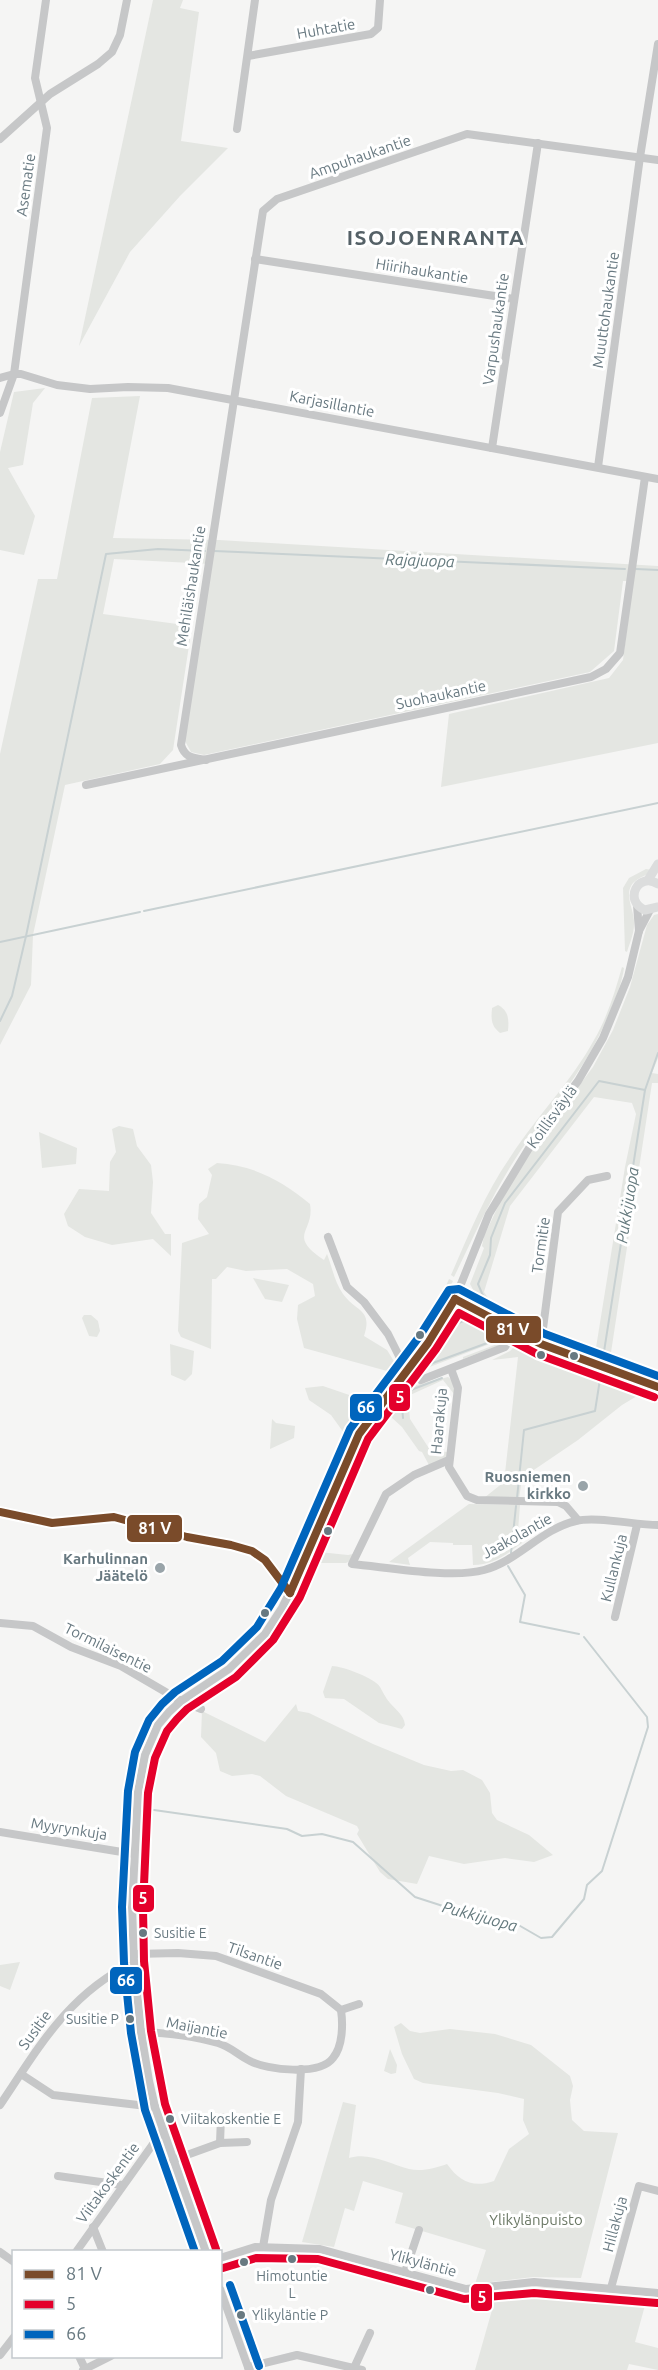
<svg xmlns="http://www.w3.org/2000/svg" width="658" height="2370" font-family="Ubuntu,sans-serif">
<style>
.green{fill:#e4e6e2}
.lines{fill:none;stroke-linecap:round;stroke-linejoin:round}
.stream{stroke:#c8d1d2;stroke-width:2}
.minor{stroke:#c6c7c8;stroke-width:8}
.major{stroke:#dcdddd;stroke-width:9}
.bus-1-casing{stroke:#fff;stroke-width:12}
.bus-2-casing{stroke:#fff;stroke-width:12}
.bus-3-casing{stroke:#fff;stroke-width:12}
.bus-1{stroke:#7a4b2a;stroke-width:8}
.bus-2{stroke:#e4002b;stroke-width:8}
.bus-3{stroke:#0065bd;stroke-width:8}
.bus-dot{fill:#687981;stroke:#fff;stroke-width:2}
.poi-dot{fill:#99a4a9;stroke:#fff;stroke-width:2}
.labels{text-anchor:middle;stroke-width:6;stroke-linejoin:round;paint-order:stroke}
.bus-label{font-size:14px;fill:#687981;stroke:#fff;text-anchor:start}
.street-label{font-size:15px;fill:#687981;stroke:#fff}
.poi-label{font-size:15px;font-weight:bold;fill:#687981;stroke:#fff;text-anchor:end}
.park-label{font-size:15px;fill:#6c7966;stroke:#fff}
.water-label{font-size:16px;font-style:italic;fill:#64797d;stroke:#fff}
.district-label{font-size:21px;font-weight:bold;letter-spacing:1.5px;fill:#556167;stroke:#fff}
.line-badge{stroke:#fff;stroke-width:2}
.badge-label{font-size:16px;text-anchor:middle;font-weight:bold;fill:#fff}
</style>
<rect width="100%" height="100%" fill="#f5f5f4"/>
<g class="green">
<path d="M153 0H183L180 8 199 12 181 141 228 148 180 196 130 252 79 346Z"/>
<path d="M45 388 33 403 23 465 8 468 35 516 24 555 0 550V452L14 392Z"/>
<path d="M140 396 113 538 219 540 658 566V743L441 787 449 714 609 678 623 660 633 581H623L614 651 590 672 204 755 191 752 185 741 211 564 114 559 103 614 192 626 173 750 160 764 65 785 33 935 31 985 0 1045V754L38 579H57L92 398Z"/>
<path d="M646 869 652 870C647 876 639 877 633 883 623 895 635 910 634 924 634 934 630 942 627 952L625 951 623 888 629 878Z"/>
<path d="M658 914V1058L652 1073 658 1074V1083H652L610 1359 595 1354 625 1167 636 1114 632 1103 594 1097 510 1206 484 1292 490 1301 477 1297 470 1284 484 1248 482 1246 484 1236 503 1196 536 1143 593 1067 613 1030 630 987 647 925 654 915Z"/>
<path d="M622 967 624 968C622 983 616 997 610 1011 588 1068 554 1102 521 1150 494 1190 475 1234 454 1277L451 1275C469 1234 485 1193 511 1156 537 1116 571 1082 594 1040 607 1018 615 992 622 967Z"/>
<path d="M498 1005C509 1011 509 1020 508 1031L500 1033C491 1026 491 1019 492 1008Z"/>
<path d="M119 1126 133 1129 137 1146 151 1165 153 1182 151 1213 165 1234H171V1256L153 1239 112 1245 85 1237 68 1226 64 1214 79 1189 109 1191 110 1162 116 1152 112 1129Z"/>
<path d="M39 1132 77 1148 76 1164 42 1168Z"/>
<path d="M217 1163C253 1165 283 1181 310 1204 315 1233 286 1234 324 1260L327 1254C332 1267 335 1283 343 1294 356 1312 373 1309 364 1336L387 1350 395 1363 387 1371 304 1348 297 1319 298 1305 315 1296 313 1284 287 1269 246 1271 227 1267 216 1279H212L211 1349 181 1337 178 1331 182 1243 209 1234 198 1219 199 1204 207 1197 212 1175 208 1169Z"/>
<path d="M253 1278 289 1285 282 1302 265 1299Z"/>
<path d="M449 1279 453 1281 429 1328 428 1327Z"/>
<path d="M466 1287 477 1301 512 1321 510 1323 468 1298Z"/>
<path d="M462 1313 505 1329 507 1339 503 1344 463 1359V1357L500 1343 502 1341 500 1340 427 1368 416 1385 448 1377C454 1381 455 1386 454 1394L443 1380 408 1396 410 1419 430 1450 447 1452V1458L429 1465 422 1452 419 1451 402 1427 390 1416 382 1415 365 1436 327 1529 355 1454 367 1428 414 1371 448 1320 452 1316Z"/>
<path d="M84 1315H91L98 1321 100 1331 97 1337 89 1336 82 1318Z"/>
<path d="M519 1342C531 1341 542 1351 553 1356 584 1368 615 1379 647 1390L622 1405 578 1440 522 1478 519 1499 484 1498 504 1482 518 1357 492 1360 510 1351Z"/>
<path d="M170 1344 194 1351 192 1374 185 1381 171 1375Z"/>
<path d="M402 1366 403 1372C389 1388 373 1404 362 1422 337 1463 325 1511 303 1554L299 1552 358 1423Z"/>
<path d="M323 1386 361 1399 359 1410 344 1433 331 1415 309 1400 305 1388Z"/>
<path d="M272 1419 276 1423 295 1426 294 1438 270 1449Z"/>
<path d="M469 1504 520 1505 518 1531 522 1543C507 1554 493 1565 473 1565L472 1545H453V1543L430 1542 408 1558 410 1565 389 1562Z"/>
<path d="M319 1552 348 1555 353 1554 350 1561 346 1563H320L315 1560Z"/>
<path d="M332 1666C342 1666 375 1678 380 1687 383 1692 385 1697 390 1703 396 1710 404 1715 405 1725L402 1729 379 1723 344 1699 325 1698 323 1692Z"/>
<path d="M296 1704 298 1711 309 1713 373 1744 424 1765 451 1771 463 1770 482 1780 490 1793 492 1813 497 1820 529 1835 553 1855 534 1862 505 1858 464 1864 429 1856 417 1884 388 1879 380 1872 357 1834 359 1830 357 1826 286 1796 260 1776 252 1774 232 1776 220 1771 216 1753 201 1737 202 1711 265 1742Z"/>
<path d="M20 1962 10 1990 0 1986V1965Z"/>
<path d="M401 2023 410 2031 420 2033 450 2029 495 2034 531 2045 570 2076 573 2086 570 2100 572 2120 584 2131 618 2133 581 2278 533 2277 475 2284 486 2250 395 2223 403 2193 363 2181 354 2211 345 2208 334 2247 302 2242 343 2102 356 2105 349 2158C370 2152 389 2164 409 2169 422 2172 435 2168 447 2164 460 2182 473 2188 494 2181L509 2149 529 2134 523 2120 524 2099 498 2093 423 2083 414 2079 402 2054 394 2027Z"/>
<path d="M390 2049 397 2065 396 2073 391 2074 384 2071Z"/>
<path d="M544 2287 647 2298 635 2342 658 2348V2370L629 2364 627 2370H475L494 2303 480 2299 487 2294Z"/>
</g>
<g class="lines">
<g class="stream">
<path d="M214 551 625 569"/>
<path d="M636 569 658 570"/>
<path d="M144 911 658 803"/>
<path d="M0 942 140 912"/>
<path d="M0 1021 12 996 26 936 106 554 158 549 205 551"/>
<path d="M484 1298 478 1284 490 1255 491 1238 505 1203 599 1081 645 1090"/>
<path d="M603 1358 645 1090 658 1053"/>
<path d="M403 1393 442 1378"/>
<path d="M403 1418 401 1394 454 1325 468 1319 486 1323 502 1333 498 1339 422 1367"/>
<path d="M517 1498 524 1430 595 1411 601 1373"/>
<path d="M511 1553 516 1506"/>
<path d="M508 1566 525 1595 520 1622 579 1634"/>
<path d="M154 1810 287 1829 302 1836 322 1834 353 1842 415 1897 477 1917 515 1923 541 1938 552 1937 584 1899 587 1885 602 1871 648 1727 647 1717 584 1637"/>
</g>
<g class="minor">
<path d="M248 56 371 34 378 28 380 0"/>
<path d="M237 129 255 0"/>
<path d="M0 139 50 94 98 64 112 52 120 35 127 0"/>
<path d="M255 259 514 299"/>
<path d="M0 378 14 374H21L57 385 90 389 128 387 168 388 658 479"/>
<path d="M0 413 14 374 47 128 35 78 46 0"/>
<path d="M492 448 538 143"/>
<path d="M598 467 640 157 658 44"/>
<path d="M206 760C193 758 185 758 181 745L263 211 277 199 467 134 658 160"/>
<path d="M86 785 591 677 606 669 620 653 645 477"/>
<path d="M637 905 639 931"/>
<path d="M328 1237 347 1287 364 1302 388 1334 402 1362 410 1369"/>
<path d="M455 1299 541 1344 658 1387"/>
<path d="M541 1344 558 1212 588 1180 607 1176"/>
<path d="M451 1369 458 1388 449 1467 467 1496 477 1500 558 1502 566 1506 578 1520"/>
<path d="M421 1380 505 1347 515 1331"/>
<path d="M449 1460 414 1475 386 1494 352 1564C386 1567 452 1579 484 1570 518 1561 541 1529 576 1521 596 1516 635 1525 658 1525"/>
<path d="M0 1512 52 1523 114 1517 141 1523 187 1537 231 1545 252 1551 265 1560 290 1593"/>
<path d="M615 1617 637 1525"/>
<path d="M0 1623 33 1626 71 1647 121 1666 181 1701 201 1709"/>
<path d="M0 1832 134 1854"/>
<path d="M134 1954 178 1953 216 1956 321 1994 341 2010 359 2004"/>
<path d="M141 2032C166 2033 194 2036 218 2043 231 2047 238 2055 250 2061 267 2070 320 2076 333 2058 343 2046 343 2024 341 2010"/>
<path d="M21 2074 53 2095 155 2107"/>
<path d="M0 2105C39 2047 68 1994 134 1962"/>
<path d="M220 2143 247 2142"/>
<path d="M173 2160 220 2143 221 2117"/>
<path d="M58 2176 122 2185"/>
<path d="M93 2227 103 2252"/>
<path d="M263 2247 271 2200 298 2122 301 2069"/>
<path d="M0 2252 14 2262"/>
<path d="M76 2252 163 2130"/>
<path d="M206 2252 155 2107 149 2081 141 2032 134 1962 132 1908 138 1792 145 1755 158 1725 169 1712 181 1701 229 1669 265 1634 282 1608 311 1548 359 1434 428 1343 455 1299 489 1214 537 1135 578 1081 603 1038 628 977 639 931 650 910"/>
<path d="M220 2258 255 2247 320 2249 466 2289 534 2282 658 2293"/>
<path d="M405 2272 419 2230"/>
<path d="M611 2288 639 2186 658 2191"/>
<path d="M220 2289 249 2370"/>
<path d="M0 2355 14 2337"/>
<path d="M79 2356 85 2369"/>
<path d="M248 2367 297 2355 362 2370"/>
<path d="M354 2368 370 2333"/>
<path d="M83 2370 111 2356"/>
</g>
<g class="major">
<path d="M648 880 658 864"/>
<path d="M658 884C638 871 623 901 645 910L658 907"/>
</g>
<defs>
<g id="bus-1">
<path d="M455 1299 541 1344 658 1387"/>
<path d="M0 1512 52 1523 114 1517 187 1537 231 1545 252 1551 265 1560 290 1593"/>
<path d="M290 1593 359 1434 428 1343 455 1299"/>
</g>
<g id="bus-2">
<path d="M216 2249 165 2104 151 2031 144 1961 143 1908 148 1793 155 1758 167 1731 177 1719 187 1709 236 1677 273 1640 300 1597 368 1439 436 1349 459 1313 537 1354 654 1397"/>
<path d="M223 2268 256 2258 318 2259 464 2299 534 2293 657 2303"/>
</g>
<g id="bus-3">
<path d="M195 2252 145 2110 131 2033 124 1963 122 1907 128 1791 135 1752 149 1720 162 1704 175 1692 222 1661 257 1627 281 1588 350 1429 419 1337 449 1290 459 1289 545 1334 658 1376"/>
<path d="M230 2285 259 2366"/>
</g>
</defs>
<use href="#bus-1" class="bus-1-casing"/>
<use href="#bus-2" class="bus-2-casing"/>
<use href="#bus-3" class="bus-3-casing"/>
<use href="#bus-1" class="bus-1"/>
<use href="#bus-2" class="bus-2"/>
<use href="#bus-3" class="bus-3"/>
</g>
<g class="bus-dot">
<circle cx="420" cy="1335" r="5"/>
<circle cx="541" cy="1355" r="5"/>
<circle cx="574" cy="1356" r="5"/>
<circle cx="328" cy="1531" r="5"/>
<circle cx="265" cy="1613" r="5"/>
<circle cx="143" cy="1933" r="5"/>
<circle cx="130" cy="2019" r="5"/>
<circle cx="170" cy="2119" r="5"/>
<circle cx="292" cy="2259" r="5"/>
<circle cx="244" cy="2262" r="5"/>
<circle cx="430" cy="2290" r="5"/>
<circle cx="241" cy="2315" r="5"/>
</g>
<g class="poi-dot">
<circle cx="583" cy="1486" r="6"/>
<circle cx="160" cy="1568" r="6"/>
</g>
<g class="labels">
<g class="bus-label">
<text x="154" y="1938">Susitie E</text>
<text x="119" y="2024" text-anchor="end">Susitie P</text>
<text x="181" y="2124">Viitakoskentie E</text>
<text x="292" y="2281" text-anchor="middle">Himotuntie<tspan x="292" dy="17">L</tspan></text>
<text x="252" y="2320">Ylikyläntie P</text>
</g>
<g class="street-label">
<text transform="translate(326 29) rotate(-10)" y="5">Huhtatie</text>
<text transform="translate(360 157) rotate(-19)" y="5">Ampuhaukantie</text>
<text transform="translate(26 185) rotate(-82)" y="5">Asematie</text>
<text transform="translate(422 271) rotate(9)" y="5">Hiirihaukantie</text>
<text transform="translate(606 310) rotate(-82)" y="5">Muuttohaukantie</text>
<text transform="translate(496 329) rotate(-82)" y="5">Varpushaukantie</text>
<text transform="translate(332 404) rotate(11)" y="5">Karjasillantie</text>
<text transform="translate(191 586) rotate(-81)" y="5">Mehiläishaukantie</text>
<text transform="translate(441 695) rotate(-12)" y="5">Suohaukantie</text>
<text transform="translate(552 1117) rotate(-54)" y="5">Koillisväylä</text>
<text transform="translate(541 1245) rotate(-82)" y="5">Tormitie</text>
<text transform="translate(439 1421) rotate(-85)" y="5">Haarakuja</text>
<text transform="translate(517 1536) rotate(-29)" y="5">Jaakolantie</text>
<text transform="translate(614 1568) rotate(-76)" y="5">Kullankuja</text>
<text transform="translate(108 1648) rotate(26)" y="5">Tormilaisentie</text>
<text transform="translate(69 1829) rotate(9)" y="5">Myyrynkuja</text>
<text transform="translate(255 1956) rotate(19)" y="5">Tilsantie</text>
<text transform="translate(197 2028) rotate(11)" y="5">Maijantie</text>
<text transform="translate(35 2030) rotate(-54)" y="5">Susitie</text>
<text transform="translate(108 2183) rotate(-54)" y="5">Viitakoskentie</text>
<text transform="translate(615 2224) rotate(-75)" y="5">Hillakuja</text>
<text transform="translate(423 2263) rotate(15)" y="5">Ylikyläntie</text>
</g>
<g class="poi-label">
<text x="571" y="1482">Ruosniemen<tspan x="571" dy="17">kirkko</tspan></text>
<text x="148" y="1564">Karhulinnan<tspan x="148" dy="17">Jäätelö</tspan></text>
</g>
<g class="park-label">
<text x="536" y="2225">Ylikylänpuisto</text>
</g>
<g class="water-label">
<text transform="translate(420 560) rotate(2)" y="6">Rajajuopa</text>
<text transform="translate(627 1205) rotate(-81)" y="6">Pukkijuopa</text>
<text transform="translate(480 1916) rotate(15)" y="6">Pukkijuopa</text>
</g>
<g class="district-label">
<text x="436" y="245">ISOJOENRANTA</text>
</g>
</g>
<g class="line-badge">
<rect x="485" y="1315" width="57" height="29" rx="6" fill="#7a4b2a"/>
<rect x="388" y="1383" width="23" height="29" rx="6" fill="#e4002b"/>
<rect x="349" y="1393" width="34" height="29" rx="6" fill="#0065bd"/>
<rect x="126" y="1514" width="57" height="29" rx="6" fill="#7a4b2a"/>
<rect x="132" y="1884" width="23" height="29" rx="6" fill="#e4002b"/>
<rect x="109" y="1966" width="34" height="29" rx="6" fill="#0065bd"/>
<rect x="470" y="2283" width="23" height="29" rx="6" fill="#e4002b"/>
</g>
<g class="badge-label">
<text x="513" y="1335">81 V</text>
<text x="400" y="1403">5</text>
<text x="366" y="1413">66</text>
<text x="155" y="1534">81 V</text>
<text x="143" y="1904">5</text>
<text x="126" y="1986">66</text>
<text x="482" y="2303">5</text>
</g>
<rect x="12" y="2250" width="210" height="108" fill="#ffffff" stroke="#c3c9cd" stroke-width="1.5"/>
<rect x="24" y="2270" width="30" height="9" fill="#7a4b2a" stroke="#c3c9cd" stroke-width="1.5"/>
<text x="66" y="2280" font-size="18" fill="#687981">81 V</text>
<rect x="24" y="2300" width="30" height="9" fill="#e4002b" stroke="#c3c9cd" stroke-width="1.5"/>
<text x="66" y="2310" font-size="18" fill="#687981">5</text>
<rect x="24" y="2330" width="30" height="9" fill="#0065bd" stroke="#c3c9cd" stroke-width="1.5"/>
<text x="66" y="2340" font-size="18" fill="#687981">66</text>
</svg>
